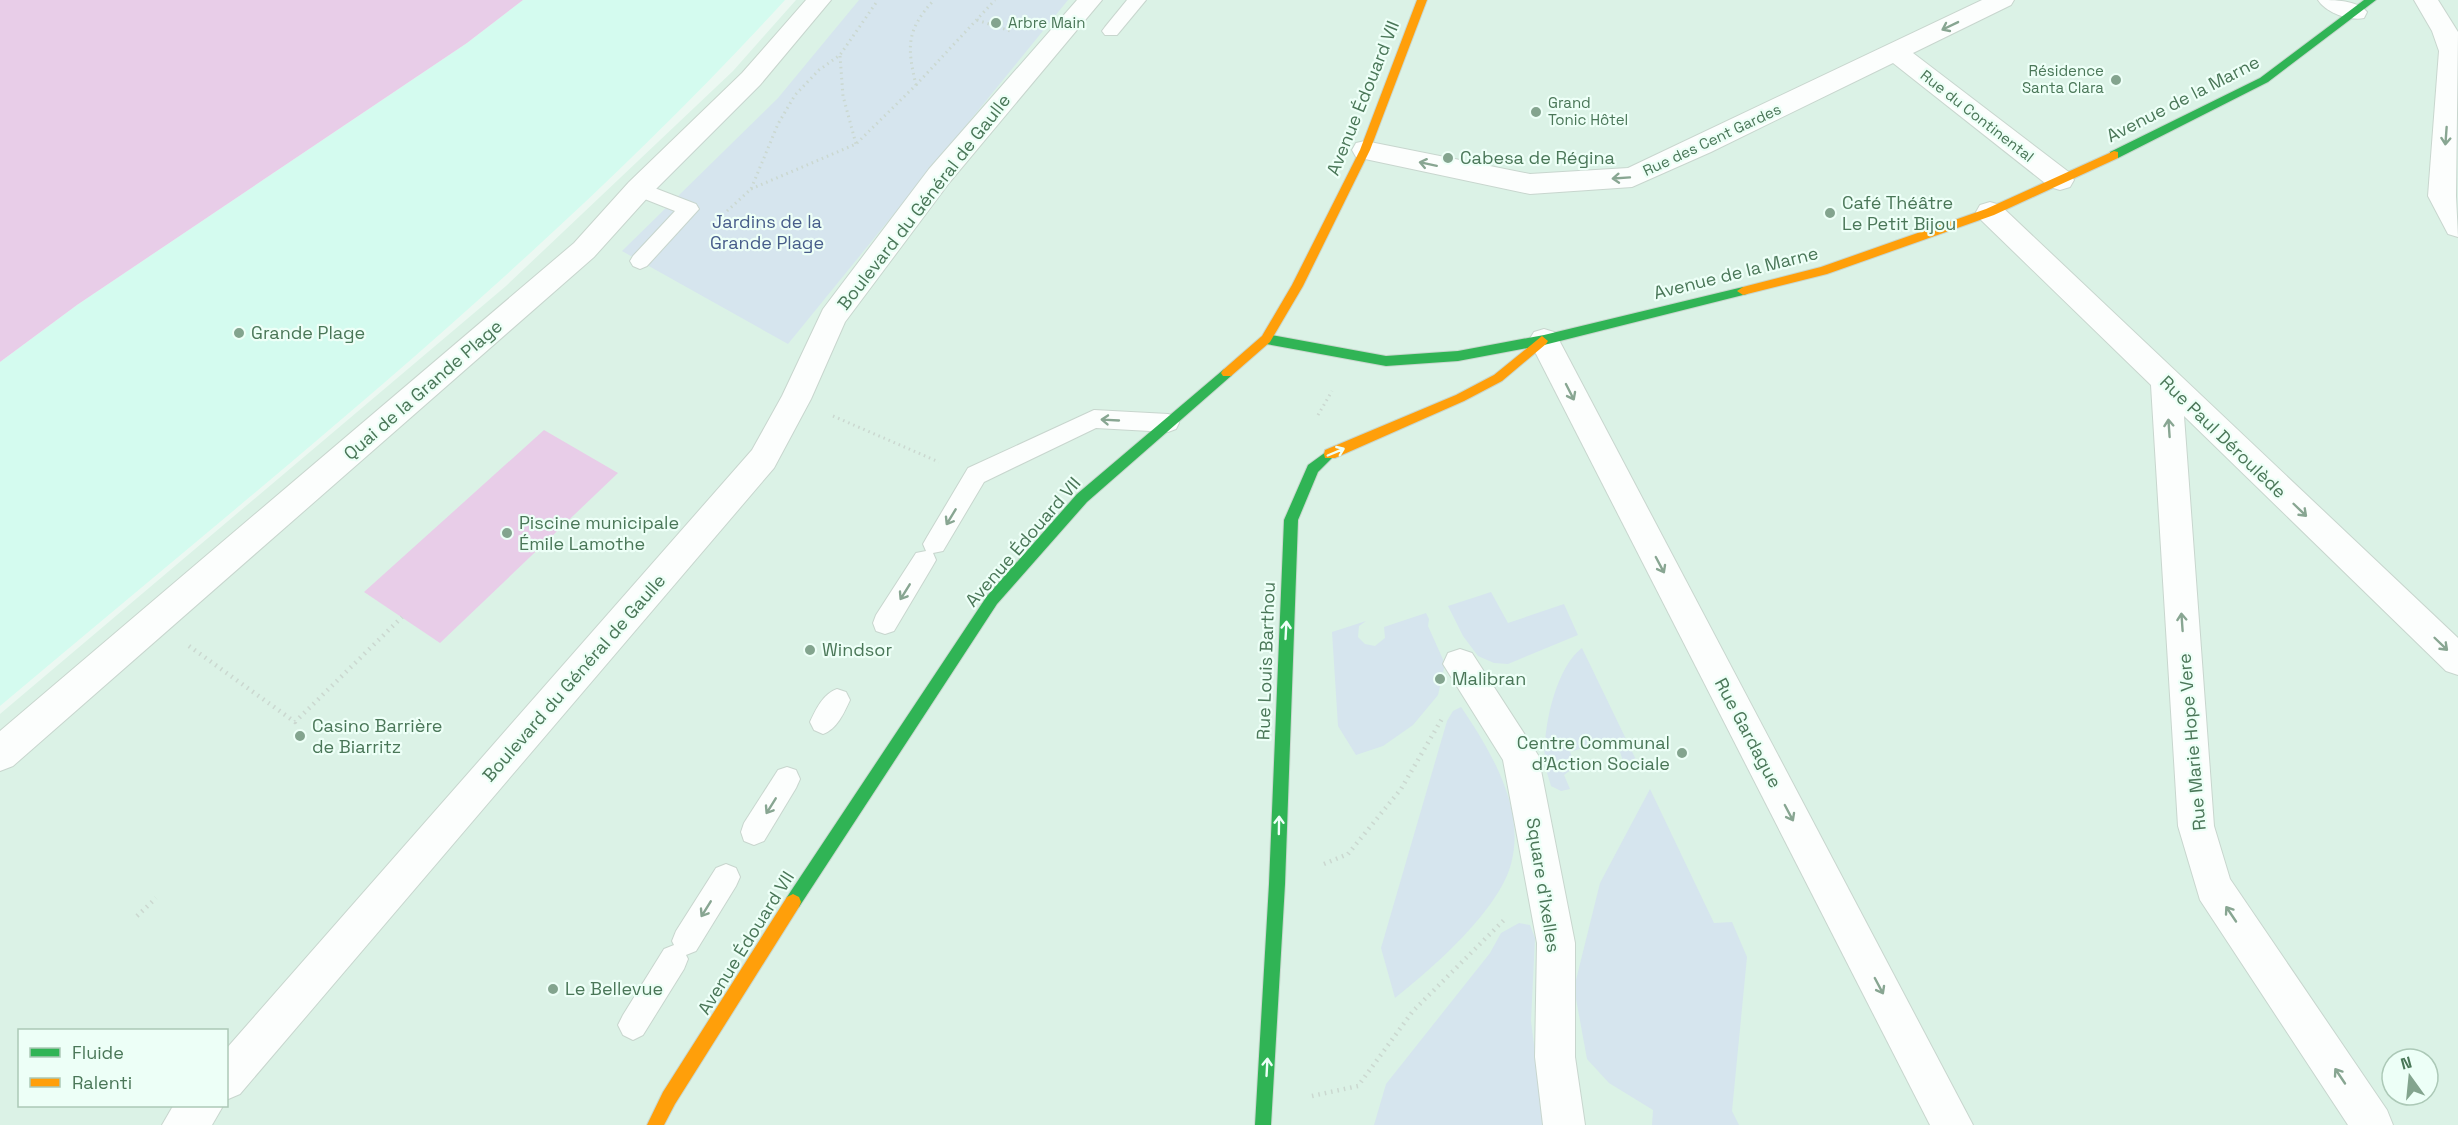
<svg xmlns="http://www.w3.org/2000/svg" width="2458" height="1125" font-family="'Space Grotesk',sans-serif">
<style>
.residential{fill:#dbf2e6;fill-rule:evenodd}
.green{fill:#d6e5ee}
.sand{fill:#d4fbef}
.water{fill:#e8cde8}
.lines{fill:none;stroke-linecap:round;stroke-linejoin:round}
.lane-casing{stroke:#c8d6ce;stroke-width:2}
.street-casing{stroke:#c8d6ce;stroke-width:2}
.fast-casing{stroke:#c8d7ce;stroke-width:2}
.slow-casing{stroke:#c8d7ce;stroke-width:2}
.path-far1{stroke:#cbd8d0;stroke-width:3;stroke-dasharray:1.5 4;stroke-linecap:butt}
.path{stroke:#cbd8d0;stroke-width:4.5;stroke-dasharray:1.5 5;stroke-linecap:butt}
.lane{fill:#fcfefd;fill-rule:evenodd}
.street{fill:#fcfefd;fill-rule:evenodd}
.fast{fill:#30b455;fill-rule:evenodd}
.slow{fill:#ff9f0a;fill-rule:evenodd}
.oneway{stroke:#88a692}
.oneway2{stroke:#edfff7}
.poi-dot{fill:#83a48e;stroke:#edfff7;stroke-width:2}
.labels{text-anchor:middle;stroke-width:4.5;stroke-linejoin:round;paint-order:stroke}
.far-poi-label{font-size:15px;fill:#4a7758;stroke:#edfff7;text-anchor:start}
.far-street-label{font-size:15px;fill:#4a7758;stroke:#edfff7}
.street-label{font-size:18px;fill:#4a7758;stroke:#edfff7}
.poi-label{font-size:18px;fill:#4a7758;stroke:#edfff7;text-anchor:start}
.park-label{font-size:18px;fill:#475d8a;stroke:#edfff7}
</style>
<rect width="100%" height="100%" fill="#ecf8f2"/>
<path class="residential" d="M796 0H2458V1125H0V714L506 286 733 71ZM20 1030H226V1106H20ZM2392 1059H2428V1095H2392Z"/>
<g class="green">
<path d="M859 0H1068L788 344 622 251 778 98Z"/>
<path d="M1491 592 1508 623 1564 604 1578 635 1508 664 1494 663 1478 656 1463 636 1448 606Z"/>
<path d="M1426 613 1429 619 1428 626 1445 664 1438 695 1413 725 1383 746 1356 755 1338 726 1332 632 1366 621 1359 626 1358 637 1365 644 1375 646 1385 638 1384 627Z"/>
<path d="M1582 648 1639 766 1625 767 1620 752 1603 741 1570 752 1576 766 1564 775 1570 789 1561 791 1551 786C1549 779 1546 771 1545 764 1542 731 1555 668 1582 648Z"/>
<path d="M1461 707C1491 751 1526 809 1511 864 1499 910 1432 969 1395 998L1381 948 1447 721 1453 711Z"/>
<path d="M1650 789 1714 923 1732 922 1747 957 1732 1111 1739 1125H1652L1653 1110 1609 1083 1587 1059 1574 988 1600 883Z"/>
<path d="M1519 923 1530 925 1535 938 1531 1021 1544 1125H1374L1386 1084 1490 953 1501 933Z"/>
</g>
<path class="sand" d="M523 0H785C547 260 269 479 0 706V362L77 305 467 43Z"/>
<g class="water">
<path d="M0 0H523L467 43 77 305 0 362Z"/>
<path d="M544 430 618 473 440 643 364 592Z"/>
</g>
<g class="lines">
<defs>
<g id="lane">
<path d="M1127 0H1146L1117 35H1105L1102 31 1105 27Z"/>
<path d="M639 182 696 204 699 209 647 266 640 269 633 266 630 261 633 256 675 211 632 194 629 189 632 184Z"/>
<path d="M1094 410 1168 414 1176 417 1179 423 1176 429 1168 432 1096 428 984 482 943 551 933 553 936 560 932 567 894 631 885 634 876 631 873 623 876 615 916 553 926 551 923 544 927 537 968 468Z"/>
<path d="M837 689 846 692 850 700C844 713 837 729 823 734L814 730 810 722C816 709 823 694 837 689Z"/>
<path d="M787 767 796 770 800 779 796 788 764 841 754 845 744 841 741 832 744 823 778 770Z"/>
<path d="M726 864 736 868 740 877 736 886 696 951 686 955 688 959 684 969 643 1035 633 1040 623 1035 618 1025 623 1015 664 949 674 945 672 941 676 931 716 868Z"/>
</g>
<g id="street">
<path d="M806 0H831L760 85 649 196 594 257 13 766 0 771V731L574 243 629 182 742 73Z"/>
<path d="M1077 0H1102L949 183 845 322 811 399 774 468 240 1094 226 1100V1049L752 450 782 396 823 309 929 169Z"/>
<path d="M1982 0H2014L2011 5 1913 53 2070 173 2074 180 2070 187 2060 190 2050 187 1893 63 1711 152 1632 187 1530 194 1365 159 1356 157 1352 150 1356 143 1365 141 1530 174 1628 168Z"/>
<path d="M2318 0C2335 0 2357 0 2367 12L2364 18C2350 21 2326 13 2318 0Z"/>
<path d="M2414 0H2438L2458 32 2456 196 2458 237 2448 234 2428 196 2439 51 2432 31Z"/>
<path d="M1990 202 2000 205 2458 638V675L2446 671 2184 416 2214 826 2230 879 2387 1110 2393 1125H2348L2200 900 2178 826 2151 385 1980 219 1976 212 1980 205Z"/>
<path d="M1544 329 1554 332 1559 340 1973 1125H1930L1529 340 1534 332Z"/>
<path d="M1460 649 1472 653 1538 755 1575 943V1057L1585 1125H1543L1535 1057 1537 943 1503 760 1443 664 1448 653Z"/>
<path d="M173 1106H223L212 1125H162Z"/>
</g>
<g id="fast">
<path d="M2364 0H2376L2268 82 2118 158H2110V152L2260 78Z"/>
<path d="M1743 287 1749 291 1747 294 1544 345 1458 361 1386 366 1266 344 1260 339 1266 334 1386 356 1458 351 1544 335Z"/>
<path d="M1227 368 1233 373 1231 376 1087 502 997 604 799 907 793 910 787 907 785 902 787 897 987 596 1077 494 1223 370Z"/>
<path d="M1330 449 1336 454 1318 472 1298 520 1285 884 1271 1125H1255L1269 884 1284 520 1308 465Z"/>
</g>
<g id="slow">
<path d="M1417 0H1427L1370 150 1303 286 1270 342 1231 376H1223L1221 373 1223 370 1262 336 1292 285 1360 150Z"/>
<path d="M2114 151 2118 152V158L1994 215 1827 274 1743 295 1737 291 1743 287 1821 267 1986 209Z"/>
<path d="M1542 336 1548 341 1546 344 1502 381 1464 401 1335 458H1325L1324 454 1325 450 1456 395 1494 375Z"/>
<path d="M793 894 799 897 801 902 799 907 675 1104 664 1125H647L663 1092 787 897Z"/>
</g>
</defs>
<use href="#lane" class="lane-casing"/>
<use href="#street" class="street-casing"/>
<use href="#fast" class="fast-casing"/>
<use href="#slow" class="slow-casing"/>
<g class="path-far1">
<path d="M977 20 1013 32"/>
<path d="M840 56 843 96 856 144"/>
<path d="M916 85 995 0"/>
<path d="M751 189 856 144 916 85C907 47 906 30 934 0"/>
<path d="M727 211 751 189 778 124 795 95 819 70 840 55 878 0"/>
<path d="M1318 415 1332 391"/>
<path d="M833 416 939 462"/>
</g>
<g class="path">
<path d="M189 646 295 722 402 617"/>
<path d="M1324 864 1348 854 1401 789 1443 717"/>
<path d="M137 916 156 898"/>
<path d="M1312 1096 1358 1086 1413 1011 1504 920"/>
</g>
<use href="#lane" class="lane"/>
<use href="#street" class="street"/>
<use href="#fast" class="fast"/>
<use href="#slow" class="slow"/>
</g>
<defs><path id="oneway-shaft" d="M-6 0H5M1.5-3L5.5 0L1.5 3" fill="none" stroke-width="1.6" stroke-linecap="round" stroke-linejoin="round" transform="scale(1.5)"/></defs>
<g class="oneway">
<use href="#oneway-shaft" transform="translate(1950 26) rotate(154)"/>
<use href="#oneway-shaft" transform="translate(2446 136) rotate(94)"/>
<use href="#oneway-shaft" transform="translate(1428 164) rotate(-168)"/>
<use href="#oneway-shaft" transform="translate(1621 178) rotate(176)"/>
<use href="#oneway-shaft" transform="translate(1570 392) rotate(63)"/>
<use href="#oneway-shaft" transform="translate(1110 420) rotate(-177)"/>
<use href="#oneway-shaft" transform="translate(2169 428) rotate(-94)"/>
<use href="#oneway-shaft" transform="translate(2300 510) rotate(44)"/>
<use href="#oneway-shaft" transform="translate(951 517) rotate(121)"/>
<use href="#oneway-shaft" transform="translate(1660 565) rotate(62)"/>
<use href="#oneway-shaft" transform="translate(905 592) rotate(122)"/>
<use href="#oneway-shaft" transform="translate(2182 622) rotate(-94)"/>
<use href="#oneway-shaft" transform="translate(2441 644) rotate(44)"/>
<use href="#oneway-shaft" transform="translate(771 806) rotate(122)"/>
<use href="#oneway-shaft" transform="translate(1789 813) rotate(62)"/>
<use href="#oneway-shaft" transform="translate(706 909) rotate(122)"/>
<use href="#oneway-shaft" transform="translate(2231 914) rotate(-124)"/>
<use href="#oneway-shaft" transform="translate(1879 986) rotate(62)"/>
<use href="#oneway-shaft" transform="translate(2340 1076) rotate(-124)"/>
</g>
<g class="oneway2">
<use href="#oneway-shaft" transform="translate(1336 452) rotate(-23)"/>
<use href="#oneway-shaft" transform="translate(1286 630) rotate(-87)"/>
<use href="#oneway-shaft" transform="translate(1279 825) rotate(-89)"/>
<use href="#oneway-shaft" transform="translate(1267 1067) rotate(-87)"/>
</g>
<g class="poi-dot">
<circle cx="996" cy="23" r="6"/>
<circle cx="2116" cy="80" r="6"/>
<circle cx="1536" cy="112" r="6"/>
<circle cx="1448" cy="158" r="6"/>
<circle cx="1830" cy="213" r="6"/>
<circle cx="239" cy="333" r="6"/>
<circle cx="507" cy="533" r="6"/>
<circle cx="810" cy="650" r="6"/>
<circle cx="1440" cy="679" r="6"/>
<circle cx="300" cy="736" r="6"/>
<circle cx="1682" cy="753" r="6"/>
<circle cx="553" cy="989" r="6"/>
</g>
<g class="labels">
<g class="far-poi-label">
<text x="1008" y="28">Arbre Main</text>
<text x="2104" y="76" text-anchor="end">Résidence<tspan x="2104" dy="17">Santa Clara</tspan></text>
<text x="1548" y="108">Grand<tspan x="1548" dy="17">Tonic Hôtel</tspan></text>
</g>
<g class="far-street-label">
<text transform="translate(1977 116) rotate(38)" y="5">Rue du Continental</text>
<text transform="translate(1712 140) rotate(-25)" y="5">Rue des Cent Gardes</text>
</g>
<g class="street-label">
<text transform="translate(1363 98) rotate(-68)" y="6">Avenue Édouard VII</text>
<text transform="translate(2183 99) rotate(-27)" y="6">Avenue de la Marne</text>
<text transform="translate(924 202) rotate(-52)" y="6">Boulevard du Général de Gaulle</text>
<text transform="translate(1736 273) rotate(-14)" y="6">Avenue de la Marne</text>
<text transform="translate(423 390) rotate(-41)" y="6">Quai de la Grande Plage</text>
<text transform="translate(2223 437) rotate(44)" y="6">Rue Paul Déroulède</text>
<text transform="translate(1023 542) rotate(-49)" y="6">Avenue Édouard VII</text>
<text transform="translate(1266 661) rotate(-88)" y="6">Rue Louis Barthou</text>
<text transform="translate(574 678) rotate(-49)" y="6">Boulevard du Général de Gaulle</text>
<text transform="translate(1748 733) rotate(62)" y="6">Rue Gardague</text>
<text transform="translate(2192 742) rotate(-95)" y="6">Rue Marie Hope Vere</text>
<text transform="translate(1543 885) rotate(81)" y="6">Square d'Ixelles</text>
<text transform="translate(746 943) rotate(-58)" y="6">Avenue Édouard VII</text>
</g>
<g class="poi-label">
<text x="1460" y="164">Cabesa de Régina</text>
<text x="1842" y="209">Café Théâtre<tspan x="1842" dy="21">Le Petit Bijou</tspan></text>
<text x="251" y="339">Grande Plage</text>
<text x="519" y="529">Piscine municipale<tspan x="519" dy="21">Émile Lamothe</tspan></text>
<text x="822" y="656">Windsor</text>
<text x="1452" y="685">Malibran</text>
<text x="312" y="732">Casino Barrière<tspan x="312" dy="21">de Biarritz</tspan></text>
<text x="1670" y="749" text-anchor="end">Centre Communal<tspan x="1670" dy="21">d'Action Sociale</tspan></text>
<text x="565" y="995">Le Bellevue</text>
</g>
<g class="park-label">
<text x="767" y="228">Jardins de la<tspan x="767" dy="21">Grande Plage</tspan></text>
</g>
</g>
<rect x="18" y="1029" width="210" height="78" fill="#edfff7" stroke="#acc9b7" stroke-width="1.5"/>
<rect x="30" y="1048" width="30" height="9" fill="#30b455" stroke="#acc9b7" stroke-width="1.5"/>
<text x="72" y="1059" font-size="18" fill="#4a7758">Fluide</text>
<rect x="30" y="1078" width="30" height="9" fill="#ff9f0a" stroke="#acc9b7" stroke-width="1.5"/>
<text x="72" y="1089" font-size="18" fill="#4a7758">Ralenti</text>
<g transform="translate(2410 1077) rotate(345)"><circle r="28" fill="#edfff7" stroke="#acc9b7" stroke-width="1.5"/>
<path d="M0-4.5L10 22L0 15L-10 22Z" fill="#83a48e"/>
<text y="-9" font-size="16" font-weight="bold" text-anchor="middle" fill="#4a7758">N</text>
</g>
</svg>
